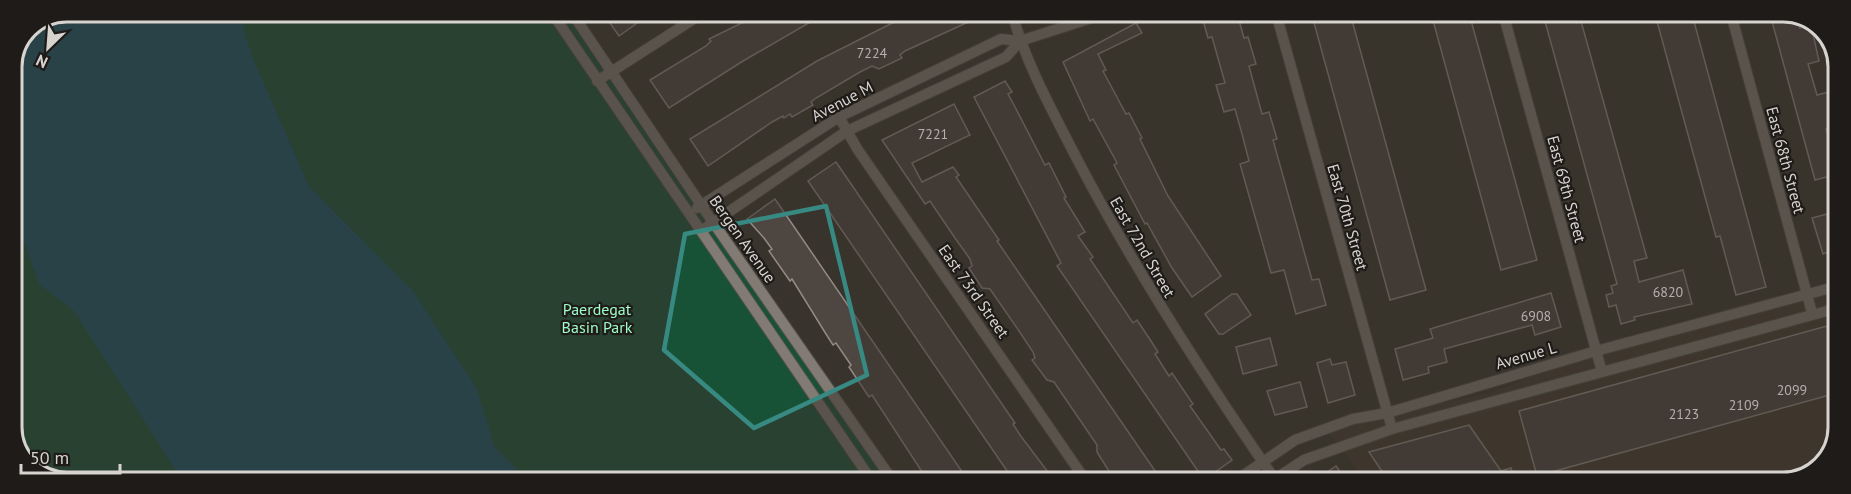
<svg xmlns="http://www.w3.org/2000/svg" width="1851" height="494" font-family="'PT Sans',sans-serif">
<style>
.built{fill:#453b2f}
.green{fill:#185236}
.water{fill:#155468}
.building{fill:#4e4641;stroke:#938a85;stroke-width:1.5}
.lines{fill:none;stroke-linecap:round;stroke-linejoin:round}
.street-casing{stroke:#534f49;stroke-width:12}
.street{stroke:#817b73;stroke-width:10}
.marked{fill:none;stroke:#378982;stroke-width:4.5;stroke-linejoin:round}
.labels{text-anchor:middle;stroke-width:4.5;stroke-linejoin:round;paint-order:stroke}
.number-label{font-size:14px;fill:#b5b0ac}
.street-label{font-size:16px;fill:#d7d4d0;stroke:#1e1b18}
.park-label{font-size:16px;fill:#9dfcc7;stroke:#1e1b18}
.rim{fill:none;stroke:#d7d4d0;stroke-width:3}
</style>
<rect width="100%" height="100%" fill="#38332c"/>
<path class="built" d="M1838 286 1837 441 1818 470 1784 482H1367L1326 429 1387 413 1491 393 1596 351Z"/>
<g class="green">
<path d="M207 12 570 13 893 481H526L495 447 488 426 360 237 309 186 279 118Z"/>
<path d="M12 204 201 480H53L26 463 12 433Z"/>
</g>
<path class="water" d="M67 12H234L241 18 251 54 309 186 413 291 476 387 495 447 528 481 182 480 74 311 39 284 23 238 12 223V67L28 28Z"/>
<g class="building">
<path d="M603 13H651L619 36Z"/>
<path d="M762 13H826L743 61 669 108 650 80 706 46 711 41 709 39Z"/>
<path d="M912 13H988L905 51 900 55 902 58 879 69 872 66 860 72 816 98 811 102 813 105 792 117 790 114 784 118 783 116 772 122 708 166 690 139 817 61Z"/>
<path d="M1201 13H1237L1244 38 1248 37 1256 64 1249 66 1262 114 1269 112 1277 139 1273 140 1312 280 1319 279 1326 305 1296 314 1284 270 1271 273 1240 164 1249 161 1242 134 1235 109 1224 112 1216 85 1225 83 1212 37 1208 38Z"/>
<path d="M1335 13H1350L1426 290 1390 300 1313 19Z"/>
<path d="M1431 13H1469L1537 260 1501 270Z"/>
<path d="M1543 14H1579L1647 258 1634 261 1639 282 1683 270 1692 304 1634 317 1635 320 1621 324 1616 305 1609 307 1606 295 1613 293 1611 286 1617 284Z"/>
<path d="M1655 14H1692L1766 287 1736 295 1720 236 1716 237Z"/>
<path d="M1770 14H1796L1800 28 1811 25 1819 61 1808 64 1817 95 1829 92 1838 126 1826 129 1835 160 1838 159V174L1815 180Z"/>
<path d="M1136 23 1142 33 1098 54 1106 70 1103 71 1126 114 1129 113 1142 138 1140 139 1168 196 1221 276 1192 297 1172 268 1147 223 1145 224 1114 165 1117 163 1093 119 1090 121 1063 62Z"/>
<path d="M1005 81 1012 92 1008 94 1014 105 1045 165 1049 163 1066 197 1064 198 1085 232 1078 236 1093 257 1090 259 1133 323 1137 320 1151 341 1158 352 1155 354 1169 376 1172 373 1193 404 1190 406 1221 450 1224 449 1232 460 1204 480 1057 266 1061 263 974 97Z"/>
<path d="M954 104 970 135 912 163 922 182 953 167 959 175 956 177 999 240 997 241 1162 481H1115L1097 452V445L1054 382 1047 380 1032 360 1035 358 1033 352 1019 331 990 289 982 288 969 268 972 266 970 259 955 238 930 201 925 204 882 140Z"/>
<path d="M836 162 1015 423 1013 424 1020 435 1051 476 1043 481H1014L808 181Z"/>
<path d="M775 199 963 473 952 481H928L872 395 869 397 849 367 851 365 836 343 833 345 826 334 792 279 790 281 769 251 772 249 764 238 747 219Z"/>
<path d="M1838 211V248L1823 254 1812 218Z"/>
<path d="M1551 293 1561 327 1535 335 1532 325 1444 349 1447 362 1428 367 1429 373 1403 380 1395 349 1433 338 1430 329Z"/>
<path d="M1232 294H1237L1251 315 1223 334H1219L1205 314Z"/>
<path d="M1838 323 1837 393 1537 476 1519 411Z"/>
<path d="M1270 338 1277 365 1243 374 1236 347Z"/>
<path d="M1330 359 1332 365 1346 362 1355 395 1328 403 1317 363Z"/>
<path d="M1300 382 1307 407 1275 415 1267 391Z"/>
<path d="M1469 425 1501 471 1511 468 1515 482H1389L1369 452Z"/>
<path d="M1336 466 1347 482H1313Z"/>
</g>
<g class="lines">
<defs>
<g id="street">
<path d="M552 13 872 481"/>
<path d="M572 13 701 205 893 481"/>
<path d="M1012 13C1026 64 1053 112 1077 159 1136 272 1204 377 1276 481"/>
<path d="M1276 13 1392 429"/>
<path d="M1503 13 1602 372"/>
<path d="M1731 14 1812 313"/>
<path d="M597 81 703 13"/>
<path d="M839 117 858 150 1086 481"/>
<path d="M697 208 839 117 1001 39 1020 41 1107 13"/>
<path d="M701 231 847 131 1006 57 1020 41"/>
<path d="M1235 481 1295 440 1353 419 1387 413 1596 351 1838 286"/>
<path d="M1272 481 1304 460 1392 429 1838 308"/>
</g>
</defs>
<use href="#street" class="street-casing"/>
<use href="#street" class="street"/>
</g>
<path d="M0 0H1851V494H0ZM826 206 867 375 754 428 664 350 685 234Z" fill="#38332c" fill-opacity=".55" fill-rule="evenodd"/>
<path class="marked" d="M826 206 867 375 754 428 664 350 685 234Z"/>
<g class="labels">
<g class="number-label">
<text x="872" y="58">7224</text>
<text x="933" y="139">7221</text>
<text x="1668" y="297">6820</text>
<text x="1536" y="321">6908</text>
<text x="1792" y="395">2099</text>
<text x="1744" y="410">2109</text>
<text x="1684" y="419">2123</text>
</g>
<g class="street-label">
<text transform="translate(842 101) rotate(-28)" y="6">Avenue M</text>
<text transform="translate(1786 160) rotate(75)" y="6">East 68th Street</text>
<text transform="translate(1567 189) rotate(75)" y="6">East 69th Street</text>
<text transform="translate(1348 217) rotate(74)" y="6">East 70th Street</text>
<text transform="translate(743 239) rotate(55)" y="6">Bergen Avenue</text>
<text transform="translate(1143 247) rotate(60)" y="6">East 72nd Street</text>
<text transform="translate(974 291) rotate(55)" y="6">East 73rd Street</text>
<text transform="translate(1526 355) rotate(-16)" y="6">Avenue L</text>
</g>
<g class="park-label">
<text x="597" y="315">Paerdegat<tspan x="597" dy="18">Basin Park</tspan></text>
</g>
</g>
<path d="M0 0H1851V494H0ZM67 22H1783A45 45 0 0 1 1828 67V427A45 45 0 0 1 1783 472H67A45 45 0 0 1 22 427V67A45 45 0 0 1 67 22Z" fill="#1e1b18" fill-rule="evenodd"/>
<path class="rim" d="M67 22H1783A45 45 0 0 1 1828 67V427A45 45 0 0 1 1783 472H67A45 45 0 0 1 22 427V67A45 45 0 0 1 67 22Z"/>
<g transform="translate(48 48) rotate(205)" stroke="#1e1b18" stroke-width="4.5" paint-order="stroke">
<path d="M0-4.5L10 22L0 15L-10 22Z" fill="#d7d4d0"/>
<text y="-9" font-size="16" font-weight="bold" text-anchor="middle" fill="#d7d4d0">N</text>
</g>
<path d="M21 464v9h99v-9" fill="none" stroke="#d7d4d0" stroke-width="3"/>
<text x="30" y="464" font-size="18" fill="#d7d4d0" stroke="#1e1b18" stroke-width="4.5" paint-order="stroke">50 m</text>
</svg>
